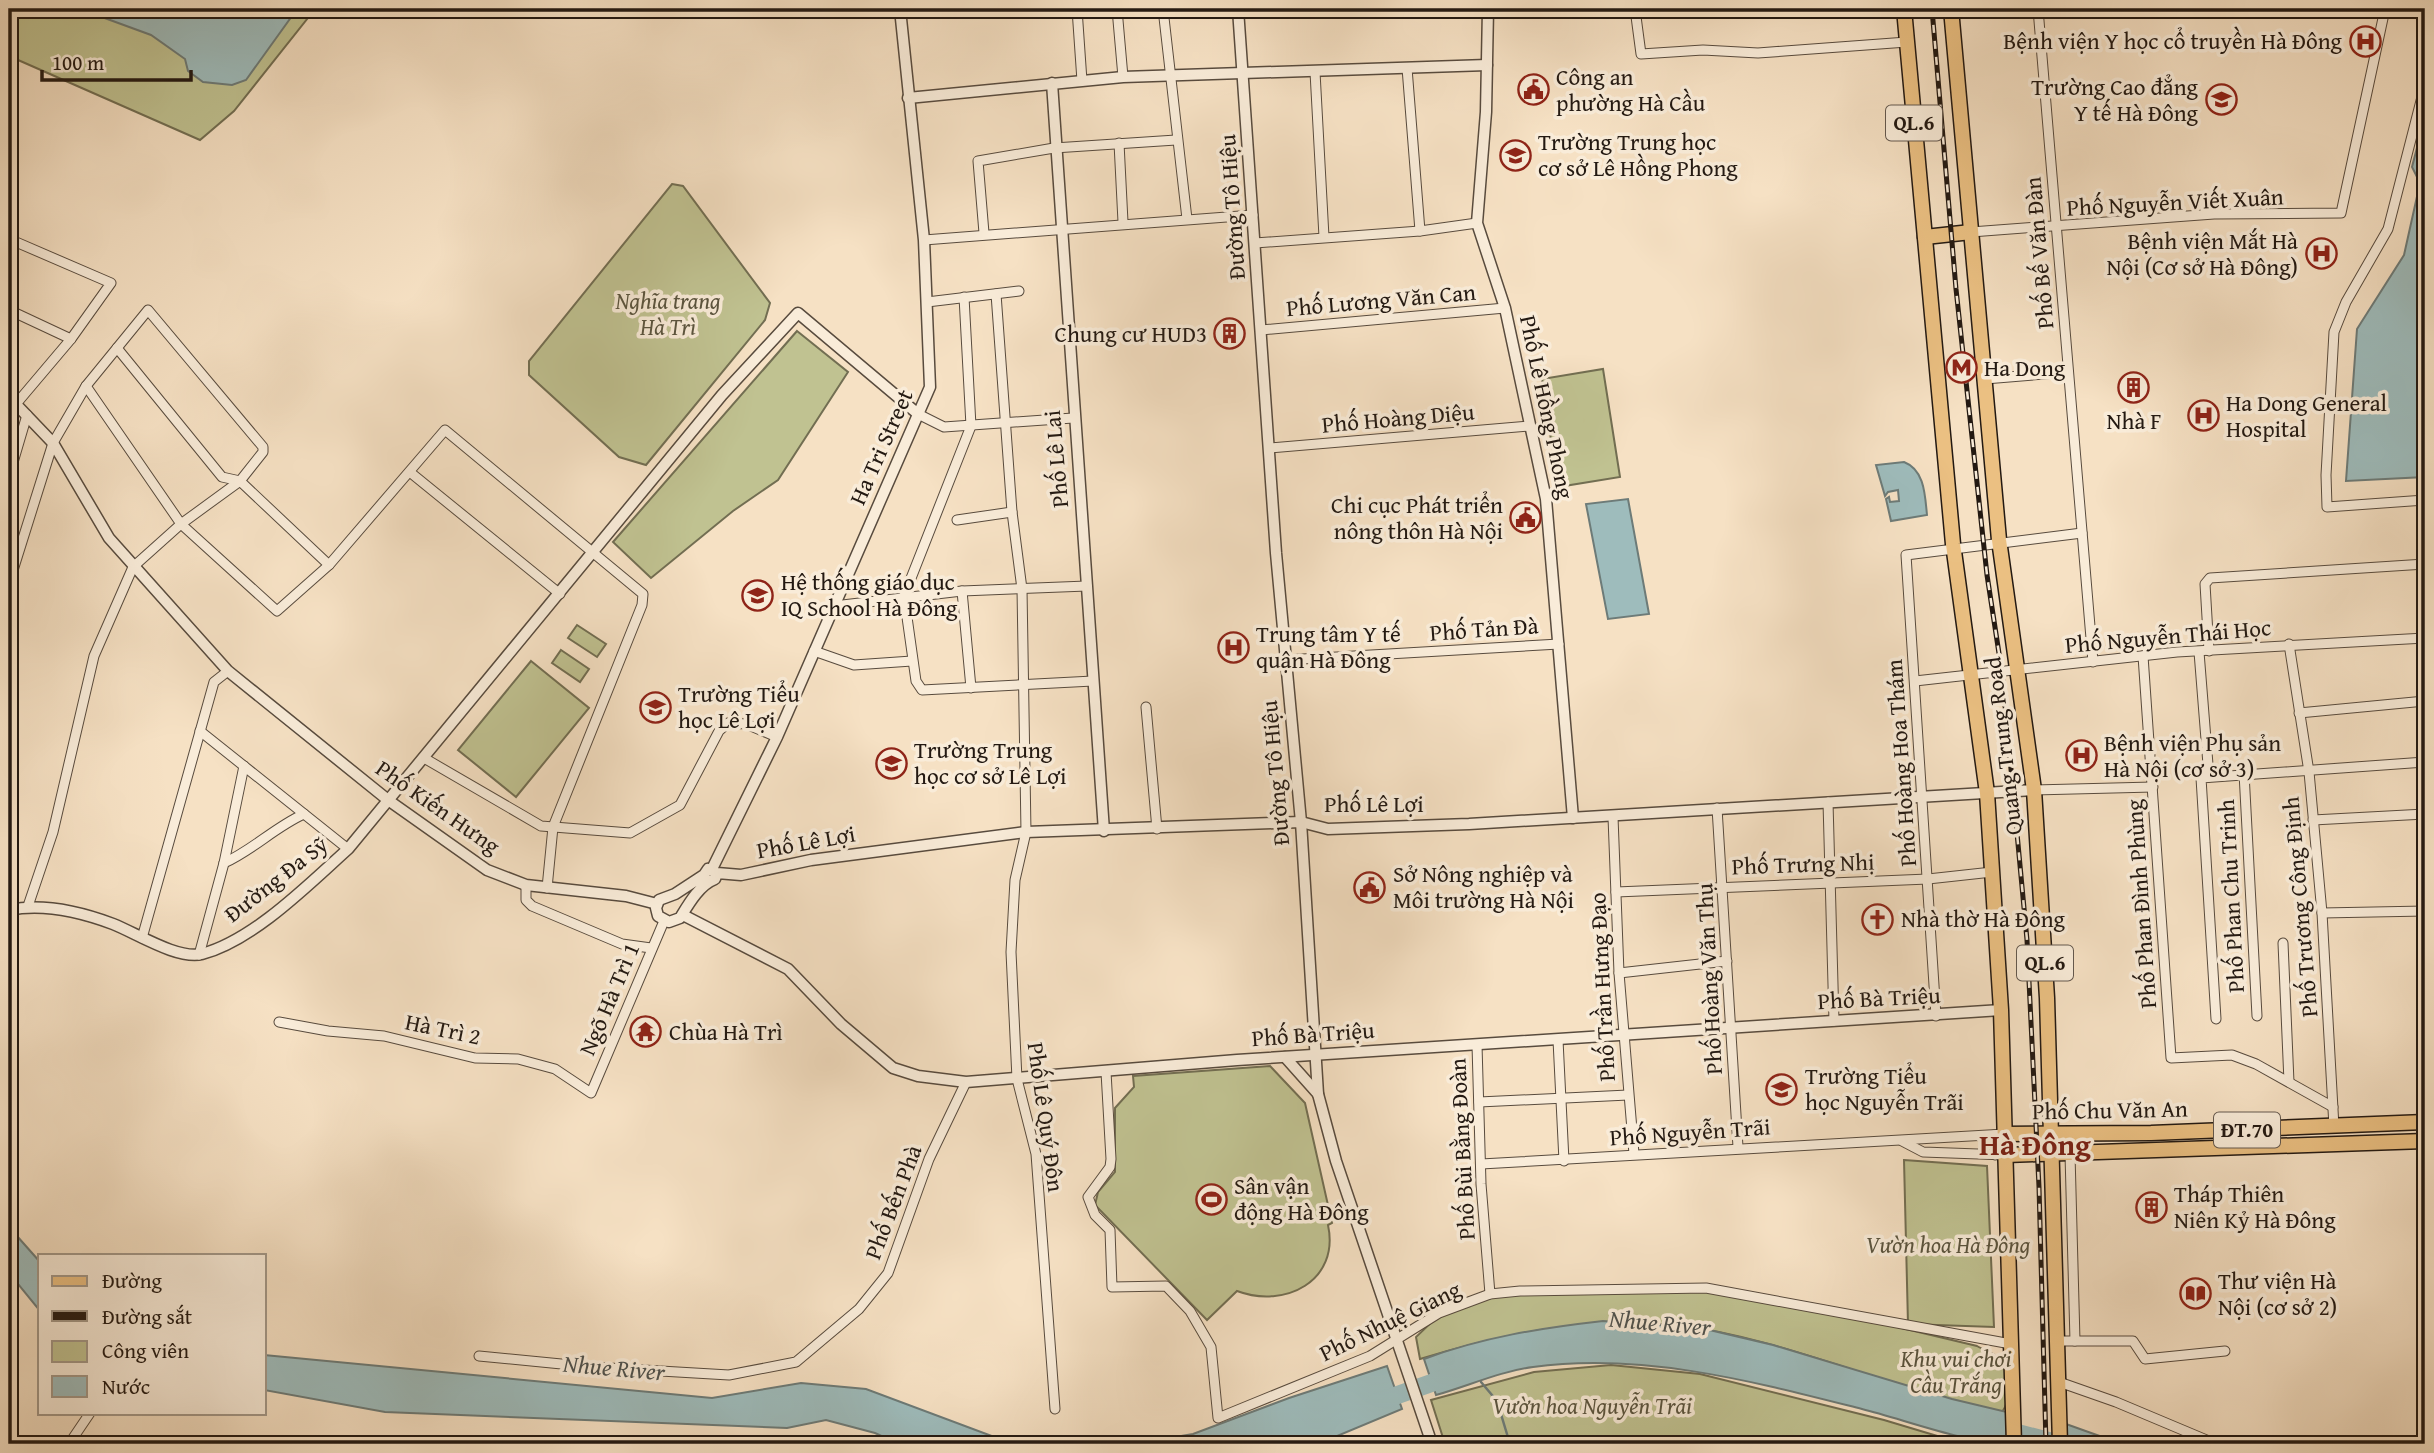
<svg xmlns="http://www.w3.org/2000/svg" width="2434" height="1453" font-family="'Gentium Book Plus',serif">
<style>
.green{fill:#c0c291;stroke:#726e52;stroke-width:2}
.water{fill:#9ebcbc;stroke:#6d7b78;stroke-width:2}
.lines{fill:none;stroke-linecap:round;stroke-linejoin:round}
.stream{stroke:#6d7b78;stroke-width:2.5}
.river{stroke:#9ebcbc;stroke-width:18}
.minor-casing{stroke:#584b3e;stroke-width:11}
.tertiary-casing{stroke:#584b3e;stroke-width:13}
.primary-casing{stroke:#231912;stroke-width:17}
.trunk-casing{stroke:#231912;stroke-width:17}
.minor{stroke:#f9ecd9;stroke-width:9}
.tertiary{stroke:#f9ecd9;stroke-width:10}
.primary{stroke:#ebc082;stroke-width:14}
.trunk{stroke:#ebc082;stroke-width:14}
.rail-casing{stroke:#231912;stroke-width:5}
.rail{stroke:#f9ecd9;stroke-width:2.5;stroke-dasharray:8;stroke-linecap:butt}
.labels{text-anchor:middle;stroke-width:7;stroke-linejoin:round;paint-order:stroke}
.shield{fill:#f9ecd9;stroke:#63584e;stroke-width:2}
.shield-label{font-size:21px;font-weight:bold;fill:#231912}
.poi-label{font-size:23px;fill:#231912;stroke:#f9ecd9;text-anchor:start}
.street-label{font-size:23px;fill:#231912;stroke:#f9ecd9}
.park-label{font-size:23px;font-style:italic;fill:#5a543e;stroke:#f9ecd9}
.water-label{font-size:24px;font-style:italic;fill:#4e524e;stroke:#f9ecd9}
.district-label{font-size:30px;font-weight:bold;fill:#7a1f14;stroke:#f9ecd9}
</style>
<rect width="100%" height="100%" fill="#f6e1c4"/>
<filter id="stains"><feTurbulence type="fractalNoise" baseFrequency=".00286" numOctaves="4"/><feColorMatrix values="0 0 0 0 .2 0 0 0 0 .09 0 0 0 0 .02 0 0 0 .5 -.17"/></filter>
<radialGradient id="worn" r=".72"><stop offset=".6" stop-color="#630" stop-opacity="0"/><stop offset="1" stop-color="#630" stop-opacity=".3"/></radialGradient>
<g class="green">
<path d="M9 9H315L234 111 200 140 9 56Z"/>
<path d="M672 184 683 186 770 303 765 320 646 465 619 457 529 375V361Z"/>
<path d="M797 331 848 372 778 480 733 511 651 578 613 542Z"/>
<path d="M1603 369 1620 477 1558 487 1542 379Z"/>
<path d="M577 625 606 644 597 657 568 638Z"/>
<path d="M561 650 589 669 580 682 552 663Z"/>
<path d="M531 661 589 708 516 797 458 750Z"/>
<path d="M1270 1066 1305 1103 1332 1223 1328 1225C1340 1281 1285 1309 1237 1291L1207 1320 1095 1205 1098 1192 1115 1172V1108L1134 1087 1133 1076Z"/>
<path d="M1904 1160 1987 1166 1994 1327 1908 1324Z"/>
<path d="M1706 1290 1822 1309 1977 1346C1984 1350 1992 1353 1998 1357 2011 1369 2012 1399 2002 1412 1893 1391 1783 1337 1675 1325 1587 1316 1503 1334 1420 1359L1416 1337 1439 1315 1491 1297 1520 1292Z"/>
<path d="M1611 1365 1700 1374 1884 1420 1964 1444H1445L1431 1400 1534 1372Z"/>
</g>
<g class="water">
<path d="M80 9H297L246 80 232 85 203 82 188 71 185 59 151 35Z"/>
<path d="M2425 117V477L2346 481 2357 329 2404 255 2420 183 2412 167Z"/>
<path d="M1904 462C1925 470 1925 496 1927 515L1891 521 1886 499 1889 497 1890 502 1899 501 1898 490 1888 492 1885 496 1876 465Z"/>
<path d="M1628 499 1649 614 1608 619 1586 504Z"/>
<path d="M9 1227 40 1262V1311L9 1273Z"/>
<path d="M1603 1321 1701 1328 1773 1345 1952 1399 2011 1413 2012 1444C1968 1444 1906 1420 1862 1409 1755 1382 1644 1352 1533 1367 1501 1371 1468 1386 1436 1395L1424 1359C1483 1337 1541 1328 1603 1321Z"/>
<path d="M264 1355 712 1398 801 1383 866 1389 997 1438 1041 1444H899L875 1433 826 1420 787 1428 385 1412 264 1390Z"/>
<path d="M1387 1366 1402 1409 1318 1444H1134L1193 1434 1289 1398Z"/>
<path d="M2066 1424 2122 1444H2067Z"/>
</g>
<g class="lines">
<path class="stream" d="M1481 1382 1497 1401 1510 1444"/>
<g class="river">
<path d="M1375 1403 1454 1375"/>
<path d="M1999 1428 2060 1444"/>
</g>
<defs>
<g id="minor">
<path d="M1077 9 1082 81"/>
<path d="M1117 9 1123 77"/>
<path d="M1163 9 1187 219"/>
<path d="M1635 9 1641 54 1703 50 1758 53 1907 42"/>
<path d="M2038 9 2093 662"/>
<path d="M1407 68 1420 231"/>
<path d="M1315 72 1324 237"/>
<path d="M2425 85 2388 229 2346 302 2334 332 2326 475 2327 507 2425 500"/>
<path d="M1119 143 1123 222"/>
<path d="M1971 232 2214 214 2341 213 2385 9"/>
<path d="M984 233 978 161 1054 148 1176 140"/>
<path d="M9 239 111 283 71 339 16 404"/>
<path d="M924 240 1253 215"/>
<path d="M1255 243 1420 231 1477 223"/>
<path d="M996 294 1012 512 1022 589 1026 832 1015 880 1011 952 1017 1079 1036 1154 1055 1409"/>
<path d="M964 297 971 426 904 596 916 681 922 690 1093 681"/>
<path d="M927 302 1019 291"/>
<path d="M9 310 71 339"/>
<path d="M1261 330 1505 308"/>
<path d="M117 348 222 477 240 481 329 565"/>
<path d="M1985 379 2068 372"/>
<path d="M86 386 181 524 277 611 329 565 445 430 643 594 642 605 553 827 547 888"/>
<path d="M918 414 944 427 1073 418"/>
<path d="M1269 448 1530 426"/>
<path d="M411 473 560 594"/>
<path d="M9 476 27 415"/>
<path d="M957 520 1012 512"/>
<path d="M9 583 53 443 86 386 148 310 263 447V452L240 481 181 524 133 567 94 656 53 832 28 906"/>
<path d="M962 591 971 688"/>
<path d="M834 606 962 591 1087 586"/>
<path d="M2289 644 2309 772 2322 913 2334 1127"/>
<path d="M814 651 854 665 912 661"/>
<path d="M2209 651 2205 584 2210 578 2425 564"/>
<path d="M2199 652 2209 777"/>
<path d="M2143 656 2171 1058 2232 1055 2256 1064 2333 1107"/>
<path d="M1285 660 1559 644"/>
<path d="M1915 681 2177 652 2425 638"/>
<path d="M1146 707 1157 829"/>
<path d="M2299 713 2425 701"/>
<path d="M200 731 348 849"/>
<path d="M424 758 541 826 630 833 680 805 719 731 728 723 746 724 777 737"/>
<path d="M2244 773 2257 1016"/>
<path d="M2034 790 2153 787"/>
<path d="M1828 802 1834 1021"/>
<path d="M1717 808 1738 1147"/>
<path d="M1613 817 1619 973 1634 1154"/>
<path d="M2313 820 2425 814"/>
<path d="M224 863C253 850 275 827 304 814"/>
<path d="M526 885V900L532 906 622 944 651 948"/>
<path d="M1616 892 1928 879 1992 872"/>
<path d="M2322 913 2425 911"/>
<path d="M142 938 214 682 228 671"/>
<path d="M2283 943 2289 1082"/>
<path d="M199 955 224 863 244 766"/>
<path d="M1619 973 1727 961"/>
<path d="M1936 1016 1906 555 2082 533"/>
<path d="M2216 1019 2201 778 2425 762"/>
<path d="M279 1022 328 1031 384 1036 475 1058 518 1059 555 1069 591 1093 664 921"/>
<path d="M1558 1040 1564 1161"/>
<path d="M1477 1045 1481 1184 1490 1294"/>
<path d="M1106 1072 1111 1159 1110 1167 1088 1197 1095 1215 1110 1230 1112 1287 1166 1286 1190 1311 1211 1347 1218 1418 1370 1356 1439 1313 1490 1294 1520 1291 1706 1288 2011 1344"/>
<path d="M1479 1102 1628 1095"/>
<path d="M1994 1135 1995 1155"/>
<path d="M1902 1141 1923 1152 2006 1155"/>
<path d="M2070 1154 2075 1341"/>
<path d="M1481 1164 2005 1134"/>
<path d="M2058 1341H2133L2145 1359 2225 1351"/>
<path d="M479 1356 592 1367 729 1375 796 1362 859 1309 888 1273 929 1159 966 1082"/>
<path d="M2059 1382 2116 1402 2216 1444"/>
<path d="M69 1444 90 1413"/>
</g>
<g id="tertiary">
<path d="M1238 9 1276 553 1301 822 1318 1094 1336 1161 1432 1444"/>
<path d="M1488 9 1486 112 1477 223 1505 308 1546 499 1573 818"/>
<path d="M1052 83 1104 831"/>
<path d="M908 98 1123 77 1487 65"/>
<path d="M9 397 53 443 109 538 228 671 388 800 487 870 526 885 626 896 657 904"/>
<path d="M712 869 777 737 930 387 924 240 900 9"/>
<path d="M717 873 715 879C699 885 688 905 680 918L669 922 658 916 656 908 659 900 675 894 704 875 708 869 717 873 741 875 811 860 1026 832 1301 822 1328 829 1469 824 2034 790"/>
<path d="M9 910C43 903 81 912 113 924 136 933 178 960 202 954 254 940 309 884 348 849L722 395 798 313 918 414"/>
<path d="M683 915 788 969 841 1024 893 1068 918 1076 966 1082 1237 1060 2001 1010"/>
<path d="M1285 1057 1318 1094"/>
</g>
<g id="primary">
<path d="M2005 1134 2151 1133 2425 1122"/>
<path d="M2006 1155 2425 1141"/>
</g>
<g id="trunk">
<path d="M1904 9 1953 544 1987 793 2001 1010 2014 1444"/>
<path d="M1951 9 1999 540 2034 790 2047 998 2060 1444"/>
<path d="M1925 237 1971 232"/>
</g>
</defs>
<use href="#minor" class="minor-casing"/>
<use href="#tertiary" class="tertiary-casing"/>
<use href="#primary" class="primary-casing"/>
<use href="#trunk" class="trunk-casing"/>
<use href="#minor" class="minor"/>
<use href="#tertiary" class="tertiary"/>
<use href="#primary" class="primary"/>
<use href="#trunk" class="trunk"/>
<defs>
<path id="rail" d="M1932 9 1956 289 1987 575 2002 673 2027 940 2039 1187 2046 1444"/>
</defs>
<use href="#rail" class="rail-casing"/>
<use href="#rail" class="rail"/>
</g>
<defs>
<symbol id="hospital-ring" viewBox="-11 -11 22 22"><circle r="9.5" fill="#f9ecd9" stroke="#8f2418" stroke-width="1.5"/><path d="M-5-5h3v3.5h4V-5h3V5h-3V1.5h-4V5h-3Z" fill="#8f2418"/></symbol>
<symbol id="civic-ring" viewBox="-11 -11 22 22"><circle r="9.5" fill="#f9ecd9" stroke="#8f2418" stroke-width="1.5"/><path d="M-.6-6.5H3V-4.5H.6V-3L4-1V1h2V6H-6V1h2V-1L-.6-3ZM-1.2 2.5V6h2.4V2.5Z" fill="#8f2418"/></symbol>
<symbol id="university-ring" viewBox="-11 -11 22 22"><circle r="9.5" fill="#f9ecd9" stroke="#8f2418" stroke-width="1.5"/><path d="M0-5L7-2L0 1L-7-2ZM-4 1L0 2.5L4 1V4Q0 6-4 4Z" fill="#8f2418"/></symbol>
<symbol id="school-ring" viewBox="-11 -11 22 22"><circle r="9.5" fill="#f9ecd9" stroke="#8f2418" stroke-width="1.5"/><path d="M0-5L7-2L0 1L-7-2ZM-4 1L0 2.5L4 1V4Q0 6-4 4Z" fill="#8f2418"/></symbol>
<symbol id="building-ring" viewBox="-11 -11 22 22"><circle r="9.5" fill="#f9ecd9" stroke="#8f2418" stroke-width="1.5"/><path d="M-4-6H4V6H1V3H-1V6H-4ZM-2.5-4.3h1.7v1.8h-1.7ZM.8-4.3h1.7v1.8H.8ZM-2.5-1h1.7V.8h-1.7ZM.8-1h1.7V.8H.8Z" fill="#8f2418"/></symbol>
<symbol id="metro-ring" viewBox="-11 -11 22 22"><circle r="9.5" fill="#f9ecd9" stroke="#8f2418" stroke-width="1.5"/><path d="M-5.5 5V-5H-3L0 0L3-5H5.5V5H3V-.5L0 4L-3-.5V5Z" fill="#8f2418"/></symbol>
<symbol id="church-ring" viewBox="-11 -11 22 22"><circle r="9.5" fill="#f9ecd9" stroke="#8f2418" stroke-width="1.5"/><path d="M-1.2-6h2.4v3.5h3.3v2.4h-3.3V6h-2.4V-.1h-3.3v-2.4h3.3Z" fill="#8f2418"/></symbol>
<symbol id="temple-ring" viewBox="-11 -11 22 22"><circle r="9.5" fill="#f9ecd9" stroke="#8f2418" stroke-width="1.5"/><path d="M0-6L5-2H3V0L6.5 2.5H4V6H1.5V3h-3V6H-4V2.5H-6.5L-3 0V-2H-5Z" fill="#8f2418"/></symbol>
<symbol id="stadium-ring" viewBox="-11 -11 22 22"><circle r="9.5" fill="#f9ecd9" stroke="#8f2418" stroke-width="1.5"/><path d="M0-5a6.5 5 0 1 0 0 10a6.5 5 0 1 0 0-10ZM-3.5-1.8h7v3.6h-7Z" fill="#8f2418"/></symbol>
<symbol id="library-ring" viewBox="-11 -11 22 22"><circle r="9.5" fill="#f9ecd9" stroke="#8f2418" stroke-width="1.5"/><path d="M-6-4Q-3-5.5-.7-3.5V5Q-3 3-6 4ZM6-4Q3-5.5 .7-3.5V5Q3 3 6 4Z" fill="#8f2418"/></symbol>
</defs>
<g fill-rule="evenodd">
<use href="#hospital-ring" x="2348" y="24" width="35" height="35"/>
<use href="#civic-ring" x="1516" y="72" width="35" height="35"/>
<use href="#university-ring" x="2204" y="82" width="35" height="35"/>
<use href="#school-ring" x="1498" y="138" width="35" height="35"/>
<use href="#hospital-ring" x="2304" y="236" width="35" height="35"/>
<use href="#building-ring" x="1212" y="316" width="35" height="35"/>
<use href="#metro-ring" x="1944" y="350" width="35" height="35"/>
<use href="#building-ring" x="2116" y="370" width="35" height="35"/>
<use href="#hospital-ring" x="2186" y="398" width="35" height="35"/>
<use href="#civic-ring" x="1508" y="500" width="35" height="35"/>
<use href="#school-ring" x="740" y="578" width="35" height="35"/>
<use href="#hospital-ring" x="1216" y="630" width="35" height="35"/>
<use href="#school-ring" x="638" y="690" width="35" height="35"/>
<use href="#hospital-ring" x="2064" y="738" width="35" height="35"/>
<use href="#school-ring" x="874" y="746" width="35" height="35"/>
<use href="#civic-ring" x="1352" y="870" width="35" height="35"/>
<use href="#church-ring" x="1860" y="902" width="35" height="35"/>
<use href="#temple-ring" x="628" y="1014" width="35" height="35"/>
<use href="#school-ring" x="1764" y="1072" width="35" height="35"/>
<use href="#stadium-ring" x="1194" y="1182" width="35" height="35"/>
<use href="#building-ring" x="2134" y="1190" width="35" height="35"/>
<use href="#library-ring" x="2178" y="1276" width="35" height="35"/>
</g>
<g class="labels">
<g class="shield">
<rect x="1886" y="105.5" width="56" height="35" rx="5"/>
<rect x="2017" y="945.5" width="56" height="35" rx="5"/>
<rect x="2214" y="1112.5" width="66" height="35" rx="5"/>
</g>
<g class="shield-label">
<text x="1914" y="130">QL.6</text>
<text x="2045" y="970">QL.6</text>
<text x="2247" y="1137">ĐT.70</text>
</g>
<g class="poi-label">
<text x="2342" y="49" text-anchor="end">Bệnh viện Y học cổ truyền Hà Đông</text>
<text x="1556" y="85">Công an<tspan x="1556" dy="26">phường Hà Cầu</tspan></text>
<text x="2198" y="95" text-anchor="end">Trường Cao đẳng<tspan x="2198" dy="26">Y tế Hà Đông</tspan></text>
<text x="1538" y="150">Trường Trung học<tspan x="1538" dy="26">cơ sở Lê Hồng Phong</tspan></text>
<text x="2298" y="249" text-anchor="end">Bệnh viện Mắt Hà<tspan x="2298" dy="26">Nội (Cơ sở Hà Đông)</tspan></text>
<text x="1207" y="342" text-anchor="end">Chung cư HUD3</text>
<text x="1984" y="376">Ha Dong</text>
<text x="2226" y="411">Ha Dong General<tspan x="2226" dy="26">Hospital</tspan></text>
<text x="2134" y="429" text-anchor="middle">Nhà F</text>
<text x="1503" y="513" text-anchor="end">Chi cục Phát triển<tspan x="1503" dy="26">nông thôn Hà Nội</tspan></text>
<text x="781" y="590">Hệ thống giáo dục<tspan x="781" dy="26">IQ School Hà Đông</tspan></text>
<text x="1256" y="642">Trung tâm Y tế<tspan x="1256" dy="26">quận Hà Đông</tspan></text>
<text x="678" y="702">Trường Tiểu<tspan x="678" dy="26">học Lê Lợi</tspan></text>
<text x="2104" y="751">Bệnh viện Phụ sản<tspan x="2104" dy="26">Hà Nội (cơ sở 3)</tspan></text>
<text x="914" y="758">Trường Trung<tspan x="914" dy="26">học cơ sở Lê Lợi</tspan></text>
<text x="1393" y="882">Sở Nông nghiệp và<tspan x="1393" dy="26">Môi trường Hà Nội</tspan></text>
<text x="1901" y="927">Nhà thờ Hà Đông</text>
<text x="669" y="1040">Chùa Hà Trì</text>
<text x="1805" y="1084">Trường Tiểu<tspan x="1805" dy="26">học Nguyễn Trãi</tspan></text>
<text x="1234" y="1194">Sân vận<tspan x="1234" dy="26">động Hà Đông</tspan></text>
<text x="2174" y="1202">Tháp Thiên<tspan x="2174" dy="26">Niên Kỷ Hà Đông</tspan></text>
<text x="2218" y="1289">Thư viện Hà<tspan x="2218" dy="26">Nội (cơ sở 2)</tspan></text>
</g>
<g class="street-label">
<text transform="translate(2175 202) rotate(-3)" y="8">Phố Nguyễn Viết Xuân</text>
<text transform="translate(1232 207) rotate(-94)" y="8">Đường Tô Hiệu</text>
<text transform="translate(2039 253) rotate(-95)" y="8">Phố Bế Văn Đàn</text>
<text transform="translate(1381 300) rotate(-5)" y="8">Phố Lương Văn Can</text>
<text transform="translate(1547 407) rotate(78)" y="8">Phố Lê Hồng Phong</text>
<text transform="translate(1398 418) rotate(-5)" y="8">Phố Hoàng Diệu</text>
<text transform="translate(881 447) rotate(-66)" y="8">Ha Tri Street</text>
<text transform="translate(1056 459) rotate(-95)" y="8">Phố Lê Lai</text>
<text transform="translate(1484 629) rotate(-4)" y="8">Phố Tản Đà</text>
<text transform="translate(2168 636) rotate(-5)" y="8">Phố Nguyễn Thái Học</text>
<text transform="translate(2003 746) rotate(-97)" y="8">Quang Trung Road</text>
<text transform="translate(1901 763) rotate(-94)" y="8">Phố Hoàng Hoa Thám</text>
<text transform="translate(1275 773) rotate(-95)" y="8">Đường Tô Hiệu</text>
<text x="1374" y="812">Phố Lê Lợi</text>
<text transform="translate(438 807) rotate(35)" y="8">Phố Kiến Hưng</text>
<text transform="translate(806 842) rotate(-10)" y="8">Phố Lê Lợi</text>
<text transform="translate(1803 864) rotate(-2)" y="8">Phố Trưng Nhị</text>
<text transform="translate(276 879) rotate(-38)" y="8">Đường Đa Sỹ</text>
<text transform="translate(2231 896) rotate(-93)" y="8">Phố Phan Chu Trinh</text>
<text transform="translate(2141 904) rotate(-94)" y="8">Phố Phan Đình Phùng</text>
<text transform="translate(2300 907) rotate(-95)" y="8">Phố Trương Công Định</text>
<text transform="translate(1709 979) rotate(-93)" y="8">Phố Hoàng Văn Thụ</text>
<text transform="translate(1602 987) rotate(-93)" y="8">Phố Trần Hưng Đạo</text>
<text transform="translate(1879 998) rotate(-3)" y="8">Phố Bà Triệu</text>
<text transform="translate(609 999) rotate(-67)" y="8">Ngõ Hà Trì 1</text>
<text transform="translate(443 1029) rotate(12)" y="8">Hà Trì 2</text>
<text transform="translate(1313 1034) rotate(-4)" y="8">Phố Bà Triệu</text>
<text transform="translate(2110 1110) rotate(-1)" y="8">Phố Chu Văn An</text>
<text transform="translate(1046 1117) rotate(82)" y="8">Phố Lê Quý Đôn</text>
<text transform="translate(1690 1132) rotate(-4)" y="8">Phố Nguyễn Trãi</text>
<text transform="translate(1462 1149) rotate(-93)" y="8">Phố Bùi Bằng Đoàn</text>
<text transform="translate(893 1202) rotate(-69)" y="8">Phố Bến Phà</text>
<text transform="translate(1390 1321) rotate(-26)" y="8">Phố Nhuệ Giang</text>
</g>
<g class="park-label">
<text x="668" y="309">Nghĩa trang<tspan x="668" dy="26">Hà Trì</tspan></text>
<text x="1948" y="1253">Vườn hoa Hà Đông</text>
<text x="1956" y="1367">Khu vui chơi<tspan x="1956" dy="26">Cầu Trắng</tspan></text>
<text x="1592" y="1414">Vườn hoa Nguyễn Trãi</text>
</g>
<g class="water-label">
<text transform="translate(1660 1323) rotate(5)" y="8">Nhue River</text>
<text transform="translate(614 1368) rotate(5)" y="8">Nhue River</text>
</g>
<g class="district-label">
<text x="2035" y="1155">Hà Đông</text>
</g>
</g>
<rect width="2434" height="1453" fill="none" stroke="#f6e1c4" stroke-width="35"/>
<rect x="10" y="10" width="2413" height="1432" fill="none" stroke="#231912" stroke-width="3.5"/>
<rect x="18" y="18" width="2399" height="1418" fill="none" stroke="#231912" stroke-width="2"/>
<rect x="38" y="1254" width="228" height="161" fill="#f9ecd9" stroke="#a39889" stroke-width="2"/>
<rect x="52" y="1276" width="35" height="10" fill="#ebc082" stroke="#a39889" stroke-width="2"/>
<text x="102" y="1288" font-size="21" fill="#231912">Đường</text>
<rect x="52" y="1311" width="35" height="10" fill="#231912" stroke="#a39889" stroke-width="2"/>
<text x="102" y="1324" font-size="21" fill="#231912">Đường sắt</text>
<rect x="52" y="1341" width="35" height="21" fill="#c0c291" stroke="#a39889" stroke-width="2"/>
<text x="102" y="1358" font-size="21" fill="#231912">Công viên</text>
<rect x="52" y="1376" width="35" height="21" fill="#9ebcbc" stroke="#a39889" stroke-width="2"/>
<text x="102" y="1394" font-size="21" fill="#231912">Nước</text>
<path d="M42 70v10h149v-10" fill="none" stroke="#231912" stroke-width="3.5"/>
<text x="52" y="70" font-size="21" fill="#231912" stroke="#f9ecd9" stroke-width="5" paint-order="stroke">100 m</text>
<rect width="100%" height="100%" filter="url(#stains)"/>
<rect width="100%" height="100%" fill="url(#worn)"/>
</svg>
